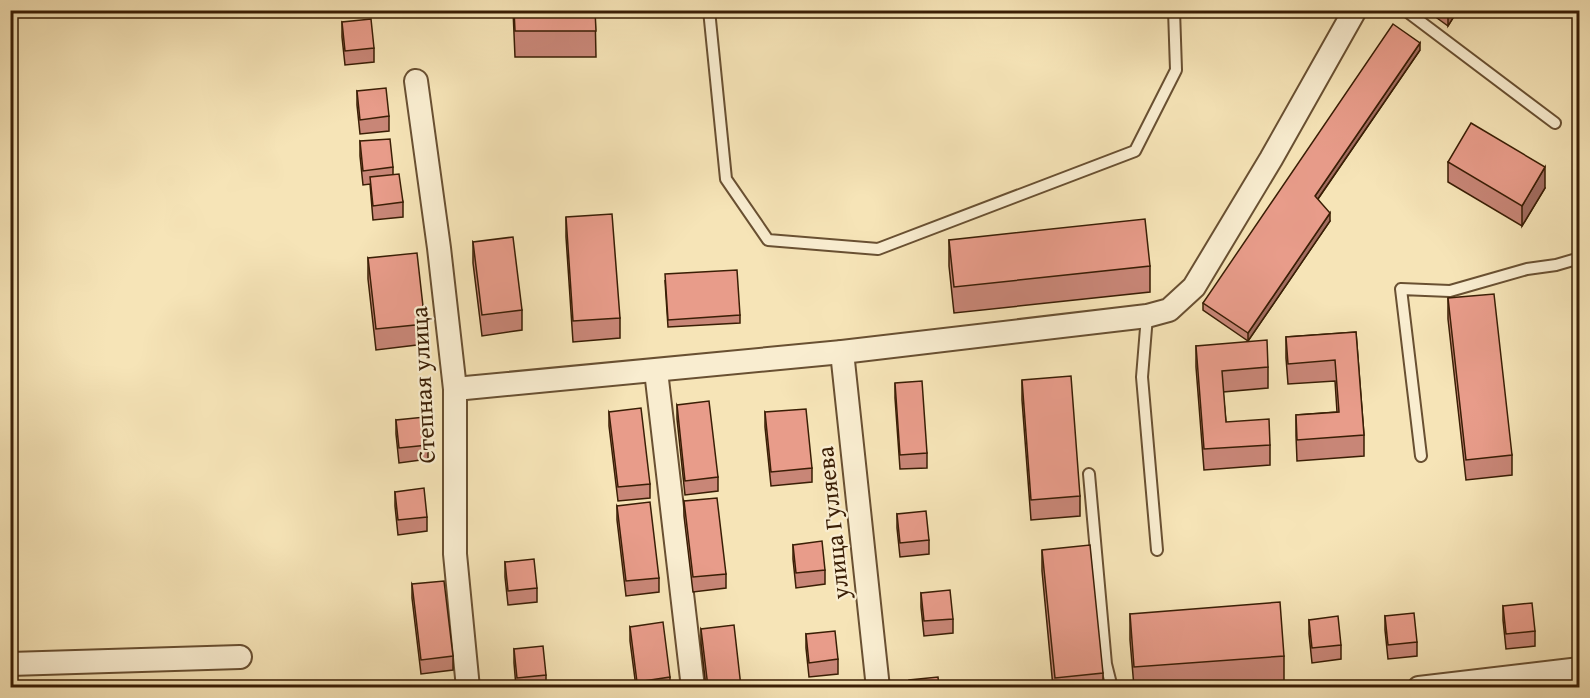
<svg xmlns="http://www.w3.org/2000/svg" width="1590" height="698" font-family="'Gentium Book Plus',serif">
<style>
.lines{fill:none;stroke-linecap:round;stroke-linejoin:round}
.lane-casing{stroke:#695032;stroke-width:14}
.street-casing{stroke:#695032;stroke-width:26}
.lane{stroke:#f9edd0;stroke-width:10}
.street{stroke:#f9edd0;stroke-width:22}
.wall{fill:#c88677;stroke:#3a1e05;stroke-width:1.5}
.shaded-wall{fill:#a26d61;stroke:#3a1e05;stroke-width:1.5}
.building{fill:#e89c8a;stroke:#3a1e05;stroke-width:1.5}
.labels{text-anchor:middle;stroke-width:4.5;stroke-linejoin:round;paint-order:stroke}
.street-label{font-size:24px;fill:#3a1e05;stroke:#f9edd0}
</style>
<rect width="100%" height="100%" fill="#f6e4b7"/>
<filter id="stains"><feTurbulence type="fractalNoise" baseFrequency=".00333" numOctaves="4"/><feColorMatrix values="0 0 0 0 .2 0 0 0 0 .09 0 0 0 0 .02 0 0 0 .5 -.17"/></filter>
<radialGradient id="worn" r=".72"><stop offset=".6" stop-color="#630" stop-opacity="0"/><stop offset="1" stop-color="#630" stop-opacity=".3"/></radialGradient>
<g class="lines">
<defs>
<g id="lane">
<path d="M709 10 726 179 768 240 878 249 1135 151 1176 70 1174 10"/>
<path d="M1405 10 1555 123"/>
<path d="M1147 316 1142 377 1157 550"/>
<path d="M1421 456 1401 289 1450 291 1527 269 1556 265 1580 258"/>
<path d="M1089 474 1106 664 1112 688"/>
</g>
<g id="street">
<path d="M416 81 439 248 455 389V554L468 688"/>
<path d="M842 352 878 688"/>
<path d="M656 371 693 688"/>
<path d="M455 389 842 352 1147 316 1169 310 1194 287 1271 159 1355 10"/>
<path d="M10 664 240 657"/>
<path d="M1419 688 1580 669"/>
</g>
</defs>
<use href="#lane" class="lane-casing"/>
<use href="#street" class="street-casing"/>
<use href="#lane" class="lane"/>
<use href="#street" class="street"/>
</g>
<g class="wall">
<path d="M513 10H595L596 57H515Z"/>
<path d="M1426 10H1458L1448 26Z"/>
<path d="M342 22 374 48V62L345 65 342 37Z"/>
<path d="M1420 50 1318 199 1330 221 1248 341 1203 310V303Z"/>
<path d="M357 91 389 116V131L360 134 357 105Z"/>
<path d="M360 141 393 167V174L403 202V217L373 220 370 184 363 185 360 156Z"/>
<path d="M1448 162 1545 188 1522 226 1448 182Z"/>
<path d="M566 217 620 318V338L573 342 566 237Z"/>
<path d="M949 240 1150 266V292L954 313 949 266Z"/>
<path d="M473 242 522 310V330L482 336 473 263Z"/>
<path d="M368 258 425 324V344L376 350 368 279Z"/>
<path d="M665 281 740 315V323L668 327Z"/>
<path d="M1448 298 1512 455V475L1466 480 1448 319Z"/>
<path d="M1356 332 1364 435V456L1297 461 1296 436V415L1337 412 1335 381 1288 384 1286 358V337Z"/>
<path d="M1196 346 1268 367V388L1223 392 1226 422 1270 445V465L1204 470 1196 367Z"/>
<path d="M1022 380 1080 496V516L1031 520 1022 400Z"/>
<path d="M895 383 927 453V468L900 469 895 398Z"/>
<path d="M677 405 718 477V491L685 495 677 419Z"/>
<path d="M609 412 650 484V498L618 501 609 426Z"/>
<path d="M765 412 812 468V482L771 486 765 427Z"/>
<path d="M396 420 428 445V459L399 463 396 434Z"/>
<path d="M395 492 427 517V531L398 535 395 506Z"/>
<path d="M684 501 726 574V588L693 592 684 516Z"/>
<path d="M617 506 659 578V592L626 596 617 520Z"/>
<path d="M897 514 929 540V554L900 557 897 528Z"/>
<path d="M793 545 825 570V584L796 588 793 559Z"/>
<path d="M1042 550 1103 673V687H1053L1042 571Z"/>
<path d="M505 562 537 588V602L508 605 505 577Z"/>
<path d="M412 584 453 656V670L421 674 412 598Z"/>
<path d="M921 593 953 619V633L924 636 921 607Z"/>
<path d="M1503 606 1535 631V646L1506 649 1503 620Z"/>
<path d="M1130 614 1284 656V682L1209 687H1134L1130 640Z"/>
<path d="M1385 616 1417 642V656L1388 659 1385 630Z"/>
<path d="M1309 620 1341 645V659L1312 663 1309 634Z"/>
<path d="M630 627 670 677V687H636L630 641Z"/>
<path d="M701 629 741 687H706L701 643Z"/>
<path d="M806 634 838 659V674L809 677 806 648Z"/>
<path d="M514 649 546 675V687H516L514 663Z"/>
</g>
<g class="shaded-wall">
<path d="M1453 10H1458L1448 26V18Z"/>
<path d="M1420 43V50L1315 203V196Z"/>
<path d="M1545 167V188L1522 226V206Z"/>
<path d="M1330 213V221L1248 341V333Z"/>
</g>
<g class="building">
<path d="M514 10H595L596 31H515Z"/>
<path d="M1437 10H1453L1448 18Z"/>
<path d="M371 19 374 48 345 51 342 22Z"/>
<path d="M1393 24 1420 43 1315 196 1330 213 1248 333 1203 303Z"/>
<path d="M386 88 389 116 360 120 357 91Z"/>
<path d="M1471 123 1545 167 1522 206 1448 162Z"/>
<path d="M390 139 393 167 363 171 360 141Z"/>
<path d="M399 174 403 202 373 206 370 177Z"/>
<path d="M612 214 620 318 573 321 566 217Z"/>
<path d="M1145 219 1150 266 954 287 949 240Z"/>
<path d="M513 237 522 310 482 315 473 242Z"/>
<path d="M417 253 425 324 376 329 368 258Z"/>
<path d="M737 270 740 315 668 320 665 274Z"/>
<path d="M1494 294 1512 455 1466 460 1448 298Z"/>
<path d="M1356 332 1364 435 1297 440 1296 415 1339 412 1335 360 1288 364 1286 337Z"/>
<path d="M1267 340 1268 367 1222 371 1226 422 1269 419 1270 445 1204 449 1196 346Z"/>
<path d="M1071 376 1080 496 1031 500 1022 380Z"/>
<path d="M922 381 927 453 900 455 895 383Z"/>
<path d="M709 401 718 477 685 481 677 405Z"/>
<path d="M641 408 650 484 618 487 609 412Z"/>
<path d="M806 409 812 468 771 472 765 412Z"/>
<path d="M425 417 428 445 399 448 396 420Z"/>
<path d="M424 488 427 517 398 520 395 492Z"/>
<path d="M717 498 726 574 693 577 684 501Z"/>
<path d="M650 502 659 578 626 581 617 506Z"/>
<path d="M926 511 929 540 900 543 897 514Z"/>
<path d="M822 541 825 570 796 573 793 545Z"/>
<path d="M1090 545 1103 673 1055 678 1042 550Z"/>
<path d="M534 559 537 588 508 591 505 562Z"/>
<path d="M444 581 453 656 421 660 412 584Z"/>
<path d="M950 590 953 619 924 621 921 593Z"/>
<path d="M1280 602 1284 656 1134 667 1130 614Z"/>
<path d="M1532 603 1535 631 1506 634 1503 606Z"/>
<path d="M1414 613 1417 642 1388 645 1385 616Z"/>
<path d="M1338 616 1341 645 1312 648 1309 620Z"/>
<path d="M663 622 670 677 637 682 630 627Z"/>
<path d="M734 625 741 687H708L701 629Z"/>
<path d="M835 631 838 659 809 663 806 634Z"/>
<path d="M543 646 546 675 517 678 514 649Z"/>
<path d="M938 677 939 687H910L909 680Z"/>
</g>
<g class="labels">
<g class="street-label">
<text transform="translate(423 385) rotate(-93)" y="8">Степная улица</text>
<text transform="translate(833 523) rotate(-96)" y="8">улица Гуляева</text>
</g>
</g>
<rect width="1590" height="698" fill="none" stroke="#f6e4b7" stroke-width="36"/>
<rect x="12" y="12" width="1566" height="674" fill="none" stroke="#3a1e05" stroke-width="3"/>
<rect x="18" y="18" width="1554" height="662" fill="none" stroke="#3a1e05" stroke-width="1.5"/>
<rect width="100%" height="100%" filter="url(#stains)"/>
<rect width="100%" height="100%" fill="url(#worn)"/>
</svg>
